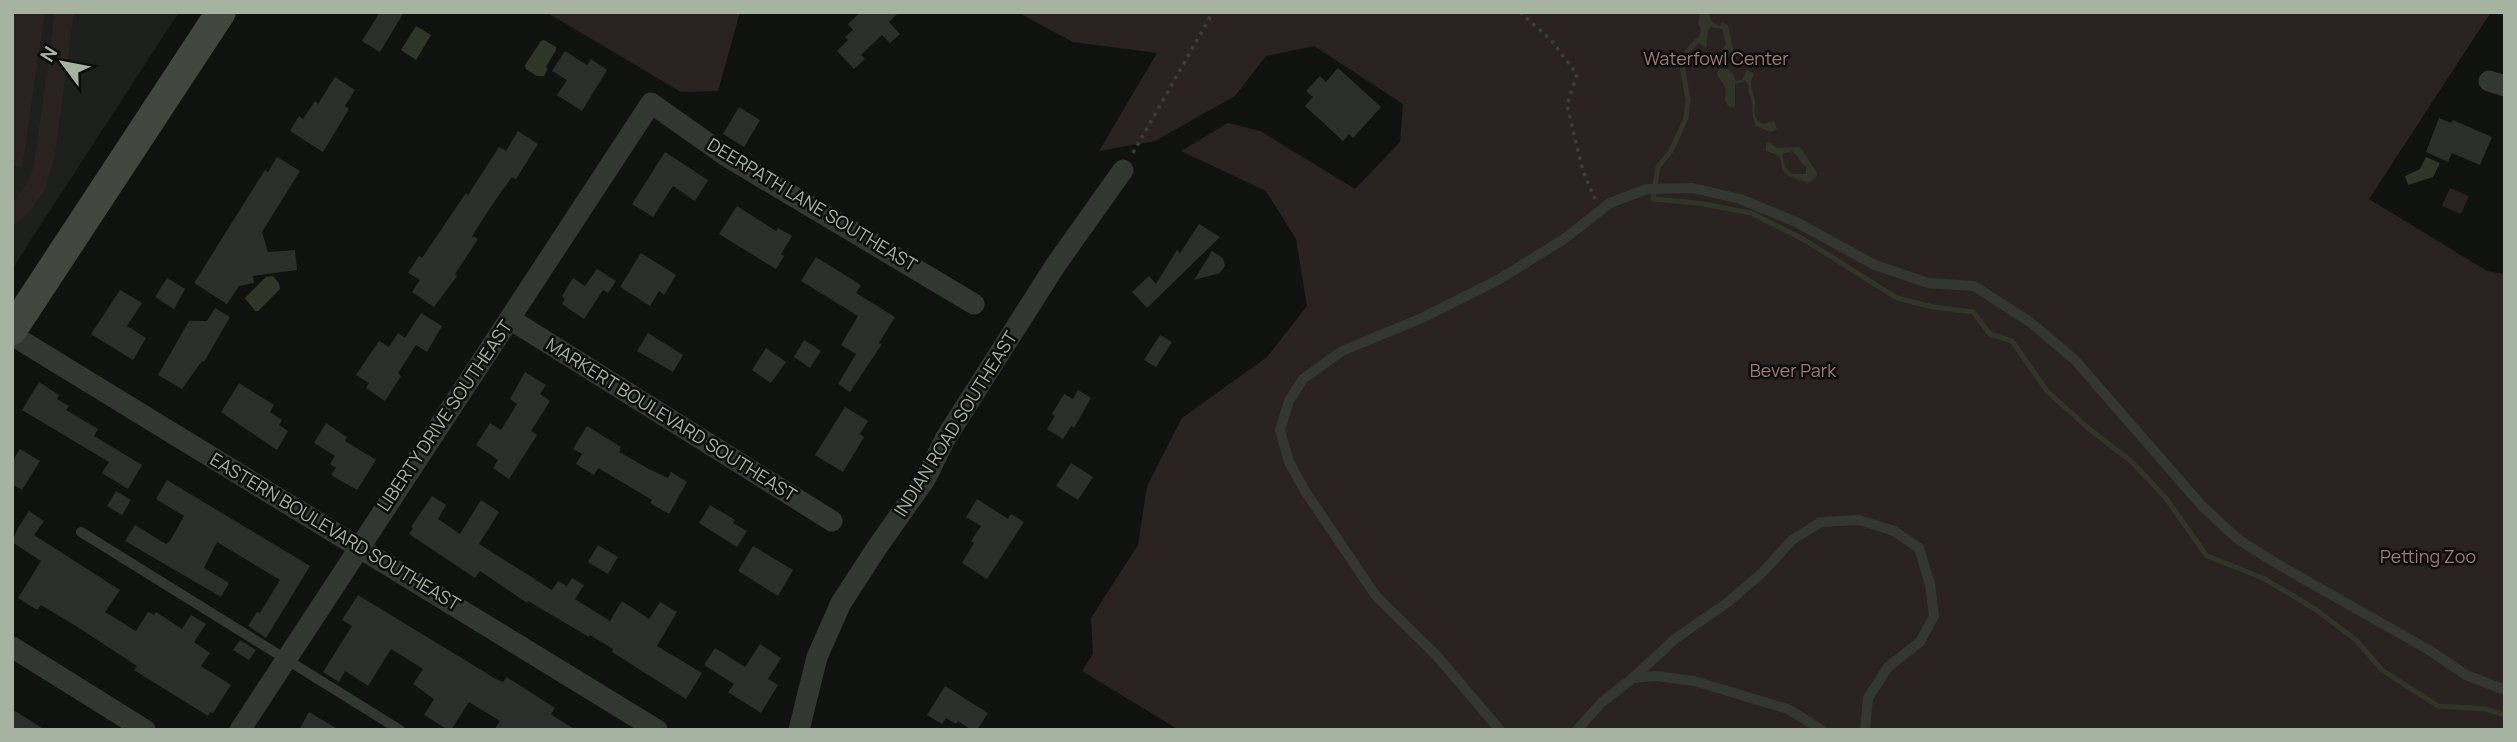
<svg xmlns="http://www.w3.org/2000/svg" width="2517" height="742" font-family="Manrope,sans-serif">
<style>
.built{fill:#1c1f1c}
.green{fill:#2a2221}
.water{fill:#2f3627;fill-rule:evenodd}
.lines{fill:none;stroke-linecap:round;stroke-linejoin:round}
.stream{stroke:#2f3627;stroke-width:5}
.building{fill:#2b2e2b}
.path{stroke:#393e37;stroke-width:3.5;stroke-dasharray:3.5 5;stroke-linecap:butt}
.service{stroke:#323731;stroke-width:10}
.minor{stroke:#323731;stroke-width:21}
.secondary{stroke:#41473f;stroke-width:30}
.labels{text-anchor:middle;stroke-width:5;stroke-linejoin:round;paint-order:stroke}
.park-label{font-size:18px;fill:#9f7977;stroke:#0c0d0c}
.street-label{font-size:18px;fill:#a7b3a1;stroke:#0c0d0c}
</style>
<rect width="100%" height="100%" fill="#101210"/>
<path class="built" d="M12 12H179L12 269Z"/>
<g class="green">
<path d="M12 12H45L22 167 12 165Z"/>
<path d="M55 12H74L55 155 45 189 30 211 12 227V204L28 181 34 165Z"/>
<path d="M546 12H740L718 91 681 92Z"/>
<path d="M1017 12H2491L2369 199 2487 271 2505 274V730H1179L1082 671 1093 654 1091 618 1138 545 1147 486 1182 418 1267 357 1307 306 1296 239 1266 191 1181 151 1228 123 1260 131 1355 189 1400 142 1403 104 1314 46 1266 56 1235 96 1155 141 1099 151 1157 53 1073 42Z"/>
<path d="M2450 188 2469 196 2461 214 2442 206Z"/>
</g>
<g class="water">
<path d="M1708 12C1711 19 1710 23 1720 26L1722 23 1728 25 1734 54 1727 60 1720 55 1726 43 1722 29 1711 27 1708 30 1706 48 1697 41C1699 33 1704 33 1698 24L1700 13Z"/>
<path d="M416 26 431 35 416 60 401 50Z"/>
<path d="M544 40 556 47V50L546 67 548 69 544 76H537L526 69 525 65 541 41Z"/>
<path d="M1719 69H1727L1733 74 1736 81 1742 80 1747 70 1754 74C1747 85 1755 93 1755 103 1756 111 1753 108 1755 115 1756 120 1758 121 1763 124L1774 121 1777 129 1770 132 1756 126C1751 114 1754 114 1752 103 1751 95 1747 94 1749 86L1745 81 1735 84V108L1729 107 1725 101C1728 81 1722 87 1717 73Z"/>
<path d="M1769 142 1777 148 1800 147 1817 173 1816 178 1808 183 1789 176 1782 170C1783 157 1777 154 1766 151V144ZM1792 151C1799 156 1799 162 1806 167V174H1793L1786 168 1782 154Z"/>
<path d="M2426 157 2440 163 2433 177 2408 185 2405 176 2420 169Z"/>
<path d="M273 276 279 283 280 289 258 311H255L245 298 266 277Z"/>
</g>
<g class="lines">
<path class="stream" d="M1697 41 1681 59 1688 100 1686 118 1671 151 1658 167 1653 199 1698 203 1751 213 1803 239 1897 298 1933 307 1973 312 1990 334 2012 341 2047 391 2088 428 2131 461 2165 497 2207 556 2263 578 2315 609 2356 640 2382 670 2438 706 2485 709 2505 715"/>
</g>
<g class="building">
<path d="M380 12H404L380 52 362 41Z"/>
<path d="M861 12H899L889 22 900 34 890 43 882 35 861 55 865 59 854 69 837 51 848 40 845 37 853 30 848 24Z"/>
<path d="M565 51 587 65 591 59 607 70 582 111 557 95 567 80 552 71Z"/>
<path d="M1338 68 1381 107 1353 138 1349 134 1343 141 1305 106 1313 97 1306 91 1320 76 1326 82Z"/>
<path d="M335 77 355 90 345 106 349 109 323 152 290 131 299 116 303 119 315 101 318 104Z"/>
<path d="M739 107 760 120 744 147 723 134Z"/>
<path d="M2439 118 2451 123 2453 120 2492 137 2480 165 2452 153 2448 162 2426 152Z"/>
<path d="M518 131 538 144 516 179 512 177 494 202 472 236 478 239 455 274 457 276 434 307 412 292 420 280 408 273 419 256 422 258 466 193 468 195 499 147 506 151Z"/>
<path d="M665 152 708 180 695 201 673 186 653 217 632 204Z"/>
<path d="M277 157 300 171 262 232 268 252 295 250 297 270 253 276 254 283 239 286 227 304 194 283 265 170 268 172Z"/>
<path d="M737 206 776 231 778 228 792 236 781 254 784 256 776 269 719 234Z"/>
<path d="M1199 224 1220 237 1147 308 1132 292 1149 276 1156 284 1177 250 1180 253Z"/>
<path d="M1212 251 1223 258 1225 266 1220 273 1194 280Z"/>
<path d="M641 253 676 275 664 295 659 291 650 306 620 287Z"/>
<path d="M816 257 861 285 856 293 895 317 879 343 882 344 850 392 838 384 856 354 841 345 858 316 801 281Z"/>
<path d="M597 269 616 281 608 293 603 290 584 319 562 304 565 299 562 296 573 278 585 286Z"/>
<path d="M167 278 185 289 174 309 155 297Z"/>
<path d="M120 290 142 303 127 326 146 338 133 360 91 334Z"/>
<path d="M215 308 230 317 204 362 202 361 182 389 158 375 189 321H207Z"/>
<path d="M421 313 442 326 427 352 416 345 398 373 401 376 385 401 366 388 369 383 356 375 379 341 389 347 398 333 405 338Z"/>
<path d="M648 333 683 355 673 372 637 351Z"/>
<path d="M1160 335 1172 342 1156 367 1144 360Z"/>
<path d="M804 340 821 351 810 368 794 357Z"/>
<path d="M766 348 786 362 771 383 752 370Z"/>
<path d="M525 372 546 385 540 394 550 401 531 431 537 435 509 479 493 468 498 460 476 445 490 423 501 430 517 404 510 399Z"/>
<path d="M39 382 59 395 57 399 69 406 66 410 98 429 94 436 142 465 128 489 102 473 109 462 22 410Z"/>
<path d="M239 383 274 405 270 412 282 420 279 425 288 431 277 450 221 412Z"/>
<path d="M1078 390 1091 398 1074 428 1071 426 1063 439 1047 429 1055 416 1052 414 1064 394 1073 399Z"/>
<path d="M845 407 868 421 860 434 864 437 843 472 815 455Z"/>
<path d="M326 423 347 437 345 441 376 460 357 490 331 475 336 468 330 464 335 456 314 443Z"/>
<path d="M587 426 621 447 619 452 649 469 666 477 668 478 671 472 687 482 669 514 650 503 652 500 598 468 594 475 576 464 582 454 573 449Z"/>
<path d="M20 449 40 461 22 490 12 484V462Z"/>
<path d="M1071 463 1093 477 1078 500 1056 486Z"/>
<path d="M167 480 310 566 266 638 248 626 257 612 260 613 280 580 217 542 204 568 229 583 221 597 125 541 135 525 166 544 170 541 184 516 156 499Z"/>
<path d="M116 491 131 500 122 515 107 506Z"/>
<path d="M432 496 446 505 438 519 460 534 481 500 499 512 479 544 552 590 558 581 567 586 572 578 584 585 575 599 610 621 622 601 649 619 660 602 677 612 657 646 702 673 686 699 612 652 613 649 590 635 589 637 528 601 527 603 480 571 475 578 409 534 413 528 411 527Z"/>
<path d="M977 499 1008 519 1011 514 1024 522 987 579 962 563 974 543 971 541 981 526 966 517Z"/>
<path d="M710 505 735 520 733 523 747 531 737 547 699 523Z"/>
<path d="M29 511 44 521 34 535 120 590 105 612 136 631 148 612 154 615 156 612 182 629 191 615 206 624 194 642 210 653 201 666 231 685 213 713 210 712 208 716 134 670 137 666 76 626 41 605 37 610 18 598 41 561 12 542 18 528Z"/>
<path d="M598 545 618 557 608 574 588 562Z"/>
<path d="M753 546 793 570 778 596 738 571Z"/>
<path d="M358 595 496 679 503 682 507 677 555 708 551 714 553 716 576 730H494L500 721 469 702 451 730H448L424 715 434 699 413 684 423 669 391 649 368 686 345 671 339 682 323 672 352 626 342 620Z"/>
<path d="M240 640 256 650 249 660 233 650Z"/>
<path d="M760 644 781 658 768 679 778 685 761 713 728 692 734 684 704 665 715 648 745 667Z"/>
<path d="M945 686 988 713 977 730H972L958 721 956 724 946 718 942 724 927 715Z"/>
<path d="M12 709 45 730H12Z"/>
<path d="M309 712 339 730H299Z"/>
</g>
<g class="lines">
<g class="path">
<path d="M1520 12 1551 40 1577 74 1567 105 1583 171 1595 199"/>
<path d="M1133 153 1213 12"/>
</g>
<g class="service">
<path d="M81 532 400 730"/>
<path d="M1633 678 1656 676 1694 681 1788 709 1822 730"/>
<path d="M1500 730 1437 656 1376 596 1305 491 1289 462 1280 430 1289 401 1303 379 1342 351 1422 318 1498 280 1564 239 1610 203 1647 189 1693 188 1740 199 1796 222 1875 265 1928 283 1974 286 2030 322 2075 360 2202 506 2239 540 2279 565 2429 650 2466 675 2505 690"/>
<path d="M1577 730 1602 702 1633 678 1675 639 1728 602 1763 572 1792 540 1821 522 1859 520 1894 531 1919 548 1930 584 1934 616 1920 642 1888 667 1868 698 1865 730"/>
</g>
<g class="minor">
<path d="M2489 81 2505 86"/>
<path d="M510 319 832 521"/>
<path d="M12 335 657 730"/>
<path d="M12 647 145 730"/>
<path d="M240 730 651 103 726 156 974 304"/>
<path d="M799 730 817 657 841 603 876 549 926 478 945 439 1055 266 1123 170"/>
</g>
<path class="secondary" d="M12 330 221 12"/>
</g>
<g class="labels">
<g class="park-label">
<text x="1716" y="65">Waterfowl Center</text>
<text x="1793" y="377">Bever Park</text>
<text x="2428" y="563">Petting Zoo</text>
</g>
<g class="street-label">
<text transform="translate(812 205) rotate(31)" y="6">DEERPATH LANE SOUTHEAST</text>
<text transform="translate(445 416) rotate(-56)" y="6">LIBERTY DRIVE SOUTHEAST</text>
<text transform="translate(671 420) rotate(32)" y="6">MARKERT BOULEVARD SOUTHEAST</text>
<text transform="translate(956 424) rotate(-58)" y="6">INDIAN ROAD SOUTHEAST</text>
<text transform="translate(335 532) rotate(31)" y="6">EASTERN BOULEVARD SOUTHEAST</text>
</g>
</g>
<rect width="2517" height="742" fill="none" stroke="#a7b3a1" stroke-width="28"/>
<g transform="translate(63 63) rotate(302)" stroke="#0c0d0c" stroke-width="5" paint-order="stroke">
<path d="M0-5L12 26L0 18L-12 26Z" fill="#a7b3a1"/>
<text y="-10" font-size="19" font-weight="bold" text-anchor="middle" fill="#a7b3a1">N</text>
</g>
</svg>
